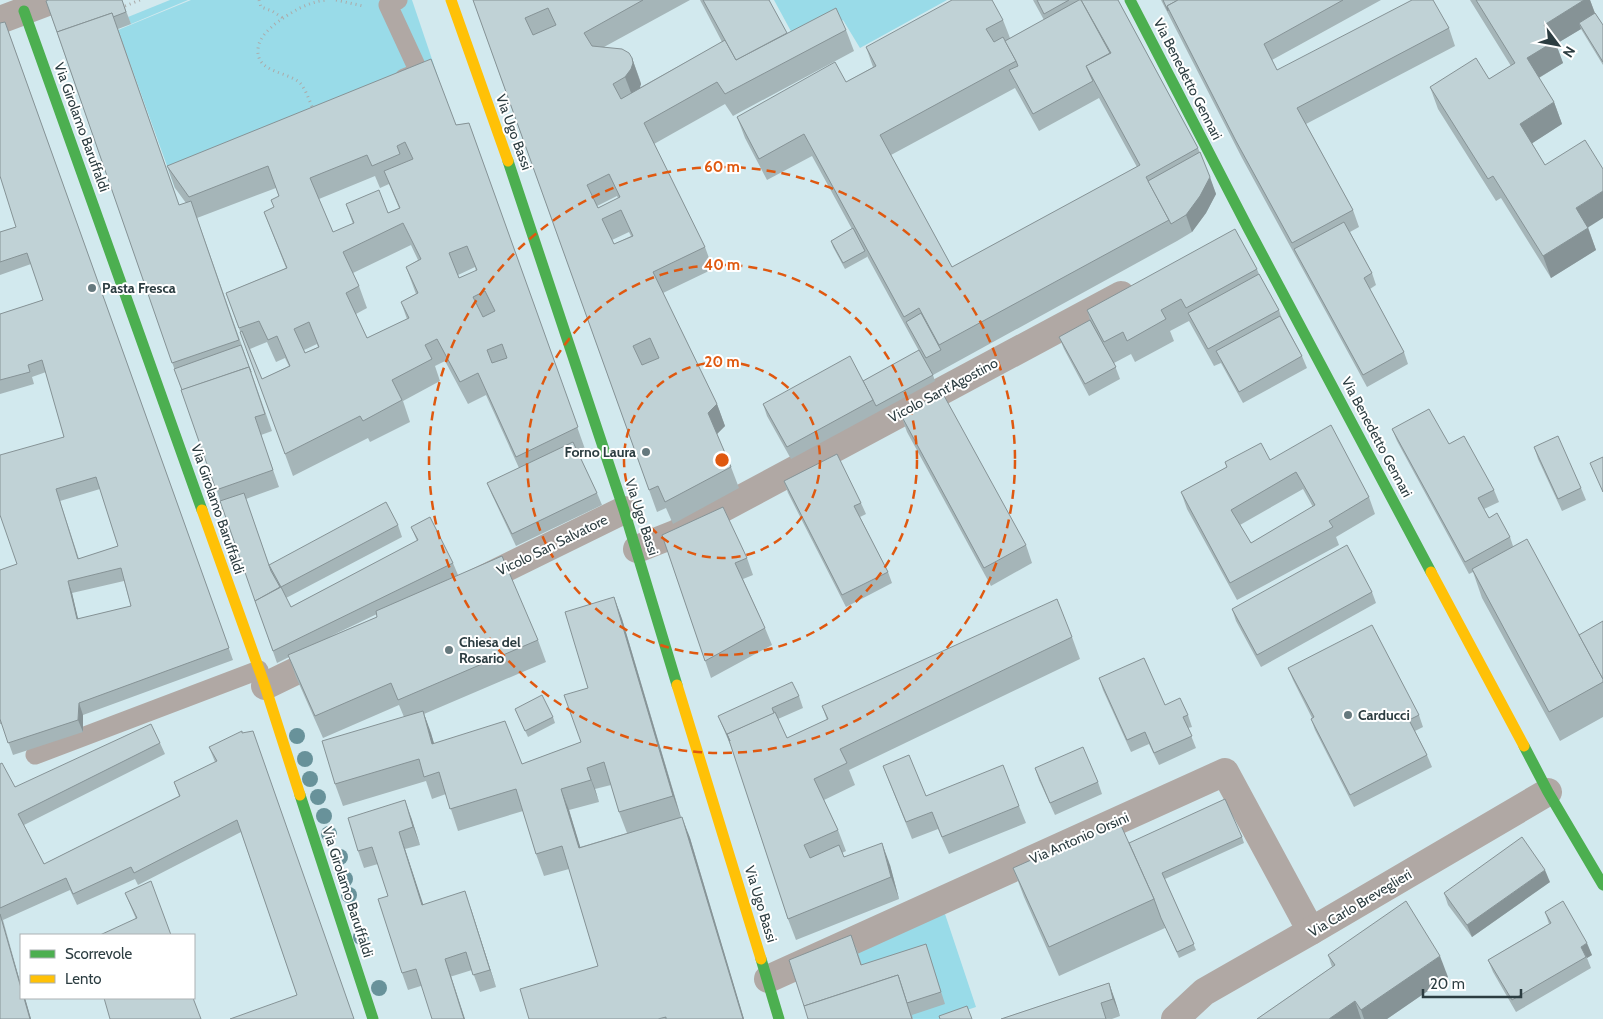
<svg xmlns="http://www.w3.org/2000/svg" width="1603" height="1019" font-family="Cabin,sans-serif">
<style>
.green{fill:#99dbe8}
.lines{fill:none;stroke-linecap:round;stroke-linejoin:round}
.path{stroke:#ababaa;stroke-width:3;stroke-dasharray:1 4;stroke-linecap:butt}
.lane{stroke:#b0a8a4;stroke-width:19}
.street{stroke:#b0a8a4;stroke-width:28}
.fast{stroke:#4caf50;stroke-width:11}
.slow{stroke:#ffc107;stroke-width:11}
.tree{fill:#68929a}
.wall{fill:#a5b5b8;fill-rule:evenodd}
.shaded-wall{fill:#869396}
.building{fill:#c0d2d6;stroke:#869396;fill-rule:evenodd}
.ring{fill:none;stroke:#df580f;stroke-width:2.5;stroke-dasharray:9 6}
.poi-dot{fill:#66797e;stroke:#fff;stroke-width:2}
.labels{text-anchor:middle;stroke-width:4;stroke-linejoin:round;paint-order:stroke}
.street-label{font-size:14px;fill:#2c3d41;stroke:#fff}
.poi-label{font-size:14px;font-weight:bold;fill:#2c3d41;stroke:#fff;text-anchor:start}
.centre{fill:#df580f;stroke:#fff;stroke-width:2.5}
.ring-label{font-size:15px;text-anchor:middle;font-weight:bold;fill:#df580f;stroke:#fff;stroke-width:4;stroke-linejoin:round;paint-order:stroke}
</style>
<rect width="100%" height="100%" fill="#d2e9ee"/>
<g class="green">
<path d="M170 0H188L131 24 128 17Z"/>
<path d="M191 0H412L439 80 175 188 118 30Z"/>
<path d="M774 0H947L860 48 843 20 799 46Z"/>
<path d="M944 911 976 1007 940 1019H913L865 977 856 947Z"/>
</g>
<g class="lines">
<g class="path">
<path d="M259 0 261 7 272 11 283 18"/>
<path d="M336 0 363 6"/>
<path d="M125 6 140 0"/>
<path d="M314 111C310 103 306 89 300 83 287 71 256 73 258 49 259 38 267 31 275 24 291 12 307 2 327 0"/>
</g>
<g class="lane">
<path d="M398 0 388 5 419 72 404 78"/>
<path d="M35 755 259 670"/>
</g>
<g class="street">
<path d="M0 20 53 0"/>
<path d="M637 549 675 534 1121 295"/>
<path d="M473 584 624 510"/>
<path d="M265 686 329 655"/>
<path d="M768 979 1225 772 1311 931"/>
<path d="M1175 1019 1204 992 1311 931 1548 792"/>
</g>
<g class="fast">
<path d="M1130 0 1248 228 1431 572"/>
<path d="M24 11 202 510"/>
<path d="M508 161 624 510 677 685"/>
<path d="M1524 746 1548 792 1603 885"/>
<path d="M300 795 373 1019"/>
<path d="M761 959 779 1019"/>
</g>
<g class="slow">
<path d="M451 0 508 161"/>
<path d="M202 510 265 686 300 795"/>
<path d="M1431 572 1524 746"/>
<path d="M677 685 761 959"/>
</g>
</g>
<g class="tree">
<circle cx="297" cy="736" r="8"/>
<circle cx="305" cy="759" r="8"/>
<circle cx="310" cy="779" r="8"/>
<circle cx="318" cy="797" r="8"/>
<circle cx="324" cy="816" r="8"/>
<circle cx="329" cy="834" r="8"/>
<circle cx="340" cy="857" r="8"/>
<circle cx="345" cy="879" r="8"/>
<circle cx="349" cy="895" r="8"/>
<circle cx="361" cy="937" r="8"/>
<circle cx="379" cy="988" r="8"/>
</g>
<g class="wall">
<path d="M122 0 131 24 118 29 179 205 186 203 175 188 167 166 469 123 585 449 578 453 597 493 602 505 516 546 492 495 487 483 519 468 486 395 468 404 445 361 435 366 440 381 403 401 410 422 370 442 368 438 293 476 226 293 286 268 264 212 274 208 279 197 276 188 197 218 272 431 261 435 279 487 246 499 269 565 398 525 402 537 286 598 291 607 417 541 411 527 453 563 458 575 447 580 538 640 546 662 424 714 434 743 522 764 581 742 588 688 614 597 622 619 681 817 690 838 744 1019H529L598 966 569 869 544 876 536 854 523 811 458 831 446 794 432 799 426 781 343 806 335 784 404 717 399 705 323 738 296 677 289 657 277 663 46 1ZM375 176 380 188 389 184 399 208 388 213 346 204 353 224 333 232 319 199ZM411 245 418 260 406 267 416 294 401 302 407 319 367 338 356 314 367 308 359 286 353 273ZM475 267 476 271 459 278 458 275ZM267 342 276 362 285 358 289 366 262 379 250 349ZM317 344 318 347 305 353 304 350ZM377 614V617L329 637ZM611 785 619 812 627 833 580 847 569 810 599 802 595 789Z"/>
<path d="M473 0H690L604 47 632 58 640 80 641 84 639 88 722 42 700 0H769L787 33 846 30 854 51 733 116 725 104 654 144 705 247 713 269 663 293 717 404 725 426 717 434 731 467 739 488 673 524 666 508 657 512ZM617 196 618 198 598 208 597 206ZM629 232 631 236 614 244 612 240Z"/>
<path d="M1033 0H1118L1198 148 1216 194 1206 213 1192 232 1177 241 933 375 935 381 791 459 767 416 763 404 863 381 919 351 867 256V257L845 269 833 247 831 241 852 229 812 156 767 180 745 138 737 117 846 82 873 67 866 47 1003 20 1010 38 1044 20ZM1015 88 1039 131 1099 98 1137 167 952 267 891 155Z"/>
<path d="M1161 0H1381L1272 60 1277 70 1449 28 1455 46 1306 124 1353 210 1359 227 1350 232 1372 273 1376 285 1370 289 1404 352 1408 364 1367 387 1242 158Z"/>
<path d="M1470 0H1590L1595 13 1603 25V65L1581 29 1556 44 1563 63 1539 78 1554 102 1562 124 1532 143 1545 165 1588 227 1596 250 1551 278 1501 198 1496 201 1438 109 1430 87 1489 79 1511 66Z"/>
<path d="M5 22 233 660 83 715V732L13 755 2 724H0V570L17 564 64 437 46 372 32 377 34 384 0 394V314L43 300 31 264 0 275V232L16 227ZM100 489 118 546 79 559 60 501ZM124 581 131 606 78 619 72 593Z"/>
<path d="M1257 269 1259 274 1279 310 1281 316 1302 356 1307 368 1243 403 1221 363 1214 366 1189 321 1170 331 1174 341 1135 362 1131 354 1114 363 1120 379 1089 396 1064 349 1059 337 1090 320 1087 310Z"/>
<path d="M901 415 1026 545 1032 563 991 586 907 432Z"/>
<path d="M1392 429 1449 444 1494 490 1499 502 1484 509 1489 518 1510 537 1513 546 1579 635 1603 621V717L1560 741 1482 598 1473 572 1469 574 1397 441Z"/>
<path d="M1534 447 1581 488 1586 500 1562 511 1538 459Z"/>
<path d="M1270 460 1369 497 1375 514 1336 537 1339 545 1237 600 1187 509 1181 492 1227 467 1225 462ZM1303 489 1313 507 1251 543 1240 525Z"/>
<path d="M784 481 861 503 866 514 860 517 888 572 892 583 846 607 788 493Z"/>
<path d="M662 535 747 558 753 575 743 579 765 628 772 645 711 678Z"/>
<path d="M1372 592 1376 603 1261 667 1236 621 1232 609Z"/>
<path d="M1072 637 1080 659 849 770 855 785 824 800 838 830 846 851 842 853 844 857 890 865 899 899 796 940 788 919 732 749 718 716 799 696 803 708 778 719 787 738 827 720 822 706Z"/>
<path d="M1288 668 1419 715 1423 727 1415 731 1427 755 1432 767 1354 807 1315 730 1311 719 1312 718 1293 680Z"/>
<path d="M1099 678 1165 705 1188 715 1192 727 1188 728 1196 748 1159 765 1149 744 1131 752 1103 690Z"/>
<path d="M515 709 553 717 555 723 528 737Z"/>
<path d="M243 733 354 1019 297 995 241 832 138 885 135 879 77 905 70 890 3 920 21 985V998H25L31 1019H0V764L15 787 160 743 165 754 24 825 44 864 179 796 174 782 215 762 209 747Z"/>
<path d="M883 766 926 796 1019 806 1026 823 949 854 938 829 912 839Z"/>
<path d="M1035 768 1098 782 1102 794 1055 815 1039 780Z"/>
<path d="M411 817 420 845 405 849 423 905 471 909 496 987 480 992 472 970 408 990 402 973 388 896 378 864 364 868 358 851Z"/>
<path d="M1242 837 1244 843 1165 879 1196 950 1179 958 1164 924 1165 928 1059 976 1024 897 1013 868 1129 843Z"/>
<path d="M1550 882 1472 937 1448 905 1444 893Z"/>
<path d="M125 893 171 935 136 919Z"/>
<path d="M1545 912 1592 955 1587 958 1591 968 1516 1012 1493 972 1488 960 1549 924Z"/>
<path d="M926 944 945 1004 912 1015 913 1019H808L856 947 862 965Z"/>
<path d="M1328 955 1448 977 1387 1019H1257L1332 967Z"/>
<path d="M1109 983 1120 1016 1112 1019H1001Z"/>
</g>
<g class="shaded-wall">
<path d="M1584 0H1590L1597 19 1579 23 1581 29 1556 44 1563 63 1535 80 1527 58 1544 25Z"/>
<path d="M632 58 641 84 639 91 633 98 625 77Z"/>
<path d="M1554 102 1562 124 1528 146 1520 124Z"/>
<path d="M1210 177 1216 194 1206 213 1192 232 1186 215Z"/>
<path d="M1603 191V218L1584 230 1576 208Z"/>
<path d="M1588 228 1596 250 1551 278 1543 256Z"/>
<path d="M717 404 725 426 716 435 708 413Z"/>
<path d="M68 581 72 593 81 631 77 619Z"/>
<path d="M614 597 622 619 681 818 673 796Z"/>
<path d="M79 703 83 715V732L78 720Z"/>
<path d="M423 711 431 733 440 765 432 744Z"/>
<path d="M587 768 595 789 599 802 591 780Z"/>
<path d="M561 789 569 810 587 869 579 848Z"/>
<path d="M405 800 411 817 420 845 413 827Z"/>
<path d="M682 817 690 838 744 1019H743Z"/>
<path d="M399 832 405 849 429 922 422 905Z"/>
<path d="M882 843 890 865 899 899 891 877Z"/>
<path d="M1545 870 1550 882 1472 937 1467 925Z"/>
<path d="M465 891 471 909 496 987 490 970Z"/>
<path d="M0 913 21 985V988Z"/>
<path d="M1587 943 1592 955 1587 958 1581 947Z"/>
<path d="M1440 956 1448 977 1387 1019H1364L1361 1010Z"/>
<path d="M445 959 451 976 465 1019H464Z"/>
<path d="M1109 983 1115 1000 1120 1016 1113 999Z"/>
<path d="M24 998H25L31 1019H30Z"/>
<path d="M1355 1001 1361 1019H1329Z"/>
</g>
<g class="building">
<path d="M48 0H122L126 12 113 17 112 13 57 32 46 1Z"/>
<path d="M473 0H643L584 33 592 46 622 49 629 53 632 58 633 63 631 69 625 77 613 84 621 99 725 40 736 60 836 8 846 30 725 94 717 82 644 123 705 247 653 272 717 404 708 413 731 467 665 502 658 486 649 490ZM548 8 556 25 533 35 525 18ZM609 174 620 197 598 208 587 185ZM621 210 633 236 614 244 602 219ZM650 338 659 358 642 365 633 346Z"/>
<path d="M703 0H769L787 33 736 60Z"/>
<path d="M952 0H992L1003 20 986 29 994 42 1003 37 1016 61 880 135 952 267 1140 165 1086 66 1111 53 1081 0H1118L1198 148 1146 177 1169 220 939 345 919 308 904 317 804 134 759 159 737 117 835 62 846 82 876 66 866 47Z"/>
<path d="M1037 0H1069L1044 14Z"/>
<path d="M1079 0H1081L1110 53 1086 66 1093 81 1033 114 1009 70 1018 66 1016 61 1005 41Z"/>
<path d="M1163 0H1178L1167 6 1168 11Z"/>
<path d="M1178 0H1343L1264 44 1277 70 1412 0H1433L1449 28 1297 108 1353 210 1292 243 1236 141 1167 6Z"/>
<path d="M1476 0H1584L1544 25 1555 41 1527 58 1554 102 1520 124 1545 165 1585 140 1603 169V191L1576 208 1588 228 1543 256 1493 176 1488 179 1430 87 1476 58 1489 79 1515 63Z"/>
<path d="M112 13 179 205 191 201 239 340 172 363 57 32Z"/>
<path d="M1595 13 1603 25V62L1579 23Z"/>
<path d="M5 22 229 648 79 703 78 720 8 743 0 719V570L17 564 0 515V455L64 437 42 360 28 365 30 372 0 380V314L43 300 27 253 0 262V232L16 227 0 176V23ZM96 477 118 546 78 559 56 489ZM121 568 131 606 77 619 68 581Z"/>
<path d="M431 59 456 125 469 123 578 427 516 457 478 373 460 382 437 339 425 345 432 359 392 380 402 400 363 421 360 416 285 454 240 332 242 331 262 379 290 366 277 336 268 340 259 321 239 328 226 293 287 268 264 212 274 207 271 200 279 196 268 166 189 197 167 166ZM405 142 413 159 384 171 400 208 388 213 379 190 346 204 354 223 333 232 310 178 367 155 372 166 400 154 397 146ZM403 223 421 259 406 267 418 293 401 302 409 318 367 338 346 293 359 286 343 252ZM467 246 477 270 459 278 449 253ZM485 291 495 311 483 317 473 297ZM309 322 319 347 305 353 294 329ZM502 344 507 358 492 363 487 350Z"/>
<path d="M1200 152 1210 177 1200 196 1186 215 1171 224 1169 220 1148 181Z"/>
<path d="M1344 222 1372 273 1364 278 1404 352 1363 375 1294 249Z"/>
<path d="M853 228 865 251 843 263 831 241Z"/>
<path d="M1235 229 1257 269 1186 308 1181 299 1161 310 1166 319 1127 341 1123 332 1104 342 1087 310Z"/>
<path d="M1259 274 1279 310 1208 349 1188 313Z"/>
<path d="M921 313 941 350 926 358 906 322Z"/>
<path d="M1280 316 1302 356 1239 392 1216 351Z"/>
<path d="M1090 320 1116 367 1085 384 1059 337Z"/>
<path d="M241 345 251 372 249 367 182 390 174 369Z"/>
<path d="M919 350 933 375 876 406 873 400 863 381Z"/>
<path d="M850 356 873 400 787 447 763 404Z"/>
<path d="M249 367 265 414 255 417 273 470 216 490 181 390Z"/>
<path d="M942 392 1026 545 984 568 901 415Z"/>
<path d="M1429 409 1449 444 1464 436 1494 490 1478 498 1489 518 1497 513 1510 537 1465 562 1392 429Z"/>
<path d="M1331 425 1369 497 1329 521 1333 527 1230 583 1181 492 1227 467 1225 462 1261 443 1270 460ZM1296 472 1315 505 1251 543 1231 510Z"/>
<path d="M1558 436 1581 488 1558 499 1534 447Z"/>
<path d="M573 442 597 493 512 534 487 483Z"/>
<path d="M837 454 861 503 854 506 888 572 842 595 784 481Z"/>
<path d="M1603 457V492L1590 463Z"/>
<path d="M244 493 271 571 280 587 255 601 220 501Z"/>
<path d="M386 502 398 525 281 587 269 565Z"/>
<path d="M723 507 747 558 735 563 765 628 705 661 662 535Z"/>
<path d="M430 517 453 563 273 651 255 601 281 587 291 607 418 540 411 527Z"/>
<path d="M1527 539 1603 679V682L1549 712 1472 569Z"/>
<path d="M1347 545 1372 592 1257 655 1232 609Z"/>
<path d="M502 556 538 640 398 700 391 683 315 716 288 655 377 617 376 611Z"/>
<path d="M614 597 673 796 619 812 604 762 587 768 591 780 561 789 579 848 682 817 743 1019H666V1017L658 1019H529L520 989 598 966 562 846 536 854 516 789 450 809 439 772 424 777 419 759 335 784 322 741 423 711 432 744 505 721 522 764 581 742 564 695 588 688 565 612Z"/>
<path d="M1057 599 1072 637 840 749 847 763 814 779 838 830 804 845 810 858 839 845 844 857 882 843 891 877 788 919 727 734 775 712 787 738 828 719 822 706Z"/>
<path d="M1603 621V679L1579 635Z"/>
<path d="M1372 625 1419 715 1409 720 1427 755 1350 795 1311 719 1314 717 1288 668Z"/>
<path d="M1144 658 1165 705 1180 698 1188 715 1183 717 1192 736 1154 753 1145 732 1127 740 1099 678Z"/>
<path d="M792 682 799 696 772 708 774 713 727 734 730 741 718 716Z"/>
<path d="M542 695 553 717 525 731 515 709Z"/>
<path d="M151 724 160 743 18 814 44 864 180 796 174 782 217 761 209 747 242 731V733L253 731 354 1019H230L297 995 237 820 134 873 131 867 73 894 66 878 0 908V764L2 763 15 787Z"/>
<path d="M1083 747 1098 782 1050 803 1035 768Z"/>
<path d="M909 755 926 796 1003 765 1019 806 942 837 932 812 906 822 883 766Z"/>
<path d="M1225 799 1242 837 1162 873 1194 944 1177 952 1161 918 1154 899 1129 843Z"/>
<path d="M405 800 413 827 399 832 422 905 465 891 490 970 473 975 466 952 445 959 464 1019H432L416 969 402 973 378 899 388 896 372 847 358 851 348 818Z"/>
<path d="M1119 821 1154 899 1049 947 1013 868Z"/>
<path d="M1522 837 1545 870 1467 925 1444 893Z"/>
<path d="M151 881 171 935H100L137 918 125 893Z"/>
<path d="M1406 901 1440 956 1361 1010 1355 1001 1329 1019H1257L1335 965 1328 955Z"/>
<path d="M1563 901 1587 943 1581 947 1586 957 1512 1000 1488 960 1551 923 1545 912Z"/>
<path d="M0 914 21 988V998H24L30 1019H0Z"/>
<path d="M851 935 861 965 926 944 941 992 907 1003 898 975 804 1006 789 960Z"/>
<path d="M898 975 912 1019H808L804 1006Z"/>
<path d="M1109 983 1113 999 1101 1003 1106 1019H1001Z"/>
<path d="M104 998H193L201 1019H110Z"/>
<path d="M967 1006 972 1019H940L939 1016Z"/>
</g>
<g class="ring">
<circle cx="722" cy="460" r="98"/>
<circle cx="722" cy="460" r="195"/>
<circle cx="722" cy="460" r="293"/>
</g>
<g class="poi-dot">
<circle cx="92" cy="288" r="5"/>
<circle cx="646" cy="452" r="5"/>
<circle cx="449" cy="650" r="5"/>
<circle cx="1348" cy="715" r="5"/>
</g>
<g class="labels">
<g class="street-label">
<text transform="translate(1188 79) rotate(63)" y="5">Via Benedetto Gennari</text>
<text transform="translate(82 127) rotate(70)" y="5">Via Girolamo Baruffaldi</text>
<text transform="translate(514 132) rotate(70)" y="5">Via Ugo Bassi</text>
<text transform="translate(943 390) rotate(-28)" y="5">Vicolo Sant'Agostino</text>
<text transform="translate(1377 437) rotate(62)" y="5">Via Benedetto Gennari</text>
<text transform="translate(218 509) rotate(71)" y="5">Via Girolamo Baruffaldi</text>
<text transform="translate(642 517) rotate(72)" y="5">Via Ugo Bassi</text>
<text transform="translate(552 545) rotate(-26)" y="5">Vicolo San Salvatore</text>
<text transform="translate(1079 838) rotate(-24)" y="5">Via Antonio Orsini</text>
<text transform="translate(348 892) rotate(72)" y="5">Via Girolamo Baruffaldi</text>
<text transform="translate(1360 903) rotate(-31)" y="5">Via Carlo Breveglieri</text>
<text transform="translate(761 904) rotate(73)" y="5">Via Ugo Bassi</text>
</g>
<g class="poi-label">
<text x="102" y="293">Pasta Fresca</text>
<text x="636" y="457" text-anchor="end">Forno Laura</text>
<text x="459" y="647">Chiesa del<tspan x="459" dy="16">Rosario</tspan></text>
<text x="1358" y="720">Carducci</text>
</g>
</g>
<circle cx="722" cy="460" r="8" class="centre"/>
<g class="ring-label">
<text x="722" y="172">60 m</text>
<text x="722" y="270">40 m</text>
<text x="722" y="367">20 m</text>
</g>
<rect x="20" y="934" width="175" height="65" fill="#ffffff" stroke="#abb1b3"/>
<rect x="30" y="950" width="25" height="8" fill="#4caf50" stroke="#abb1b3"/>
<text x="65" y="959" font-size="15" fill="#2c3d41">Scorrevole</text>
<rect x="30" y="975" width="25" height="8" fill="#ffc107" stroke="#abb1b3"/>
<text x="65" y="984" font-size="15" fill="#2c3d41">Lento</text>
<g transform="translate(1558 45) rotate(122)" stroke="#ffffff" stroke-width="4" paint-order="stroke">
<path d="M0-4L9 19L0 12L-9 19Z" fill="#2c3d41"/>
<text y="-8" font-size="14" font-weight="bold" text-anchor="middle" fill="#2c3d41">N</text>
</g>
<path d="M1423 989v8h98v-8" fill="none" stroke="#2c3d41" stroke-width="2.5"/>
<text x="1430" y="989" font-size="15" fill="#2c3d41" stroke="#ffffff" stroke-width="4" paint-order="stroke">20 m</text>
</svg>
